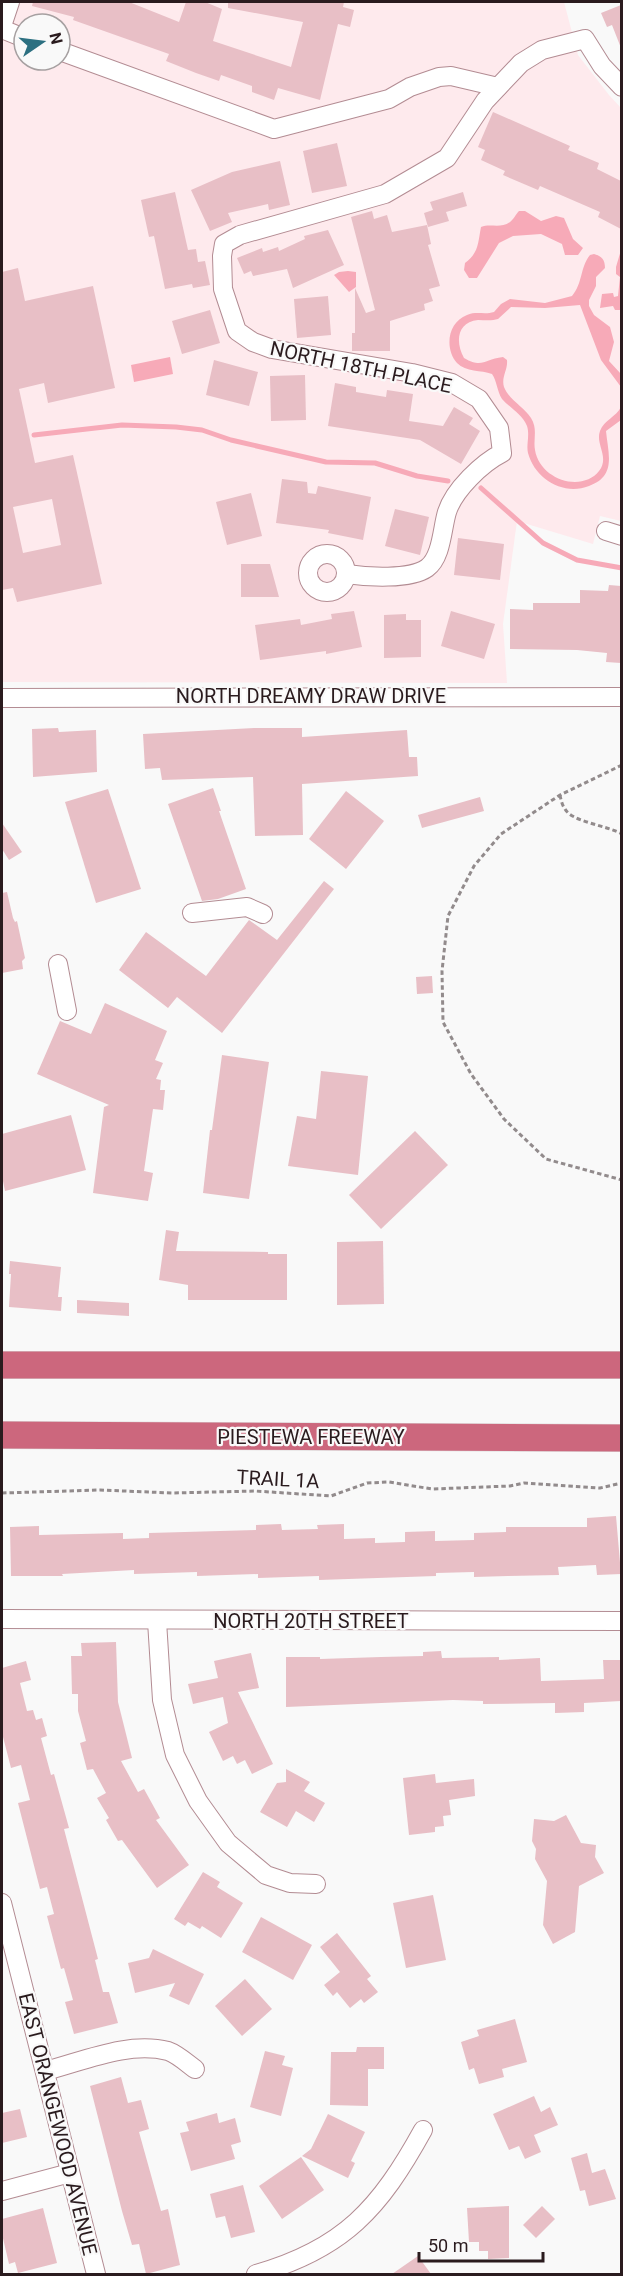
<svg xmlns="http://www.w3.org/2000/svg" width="623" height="2276" font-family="Roboto,sans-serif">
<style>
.built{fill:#feeaed;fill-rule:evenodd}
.water{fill:#f7aab8}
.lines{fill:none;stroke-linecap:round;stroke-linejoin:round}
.stream{stroke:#f7aab8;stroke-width:5}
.building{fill:#e8bfc6;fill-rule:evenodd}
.minor-casing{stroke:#b38c93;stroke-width:20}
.highway-casing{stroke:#d9d6d6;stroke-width:28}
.path{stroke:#928b8c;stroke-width:3;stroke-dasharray:4.5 3;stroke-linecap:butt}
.minor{stroke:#fff;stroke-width:18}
.highway{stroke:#cc677d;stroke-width:27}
.labels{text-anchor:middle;stroke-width:4.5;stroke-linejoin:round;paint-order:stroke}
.street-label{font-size:20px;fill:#2a1b1e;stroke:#f9f9f9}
</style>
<rect width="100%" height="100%" fill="#f9f9f9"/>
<path class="built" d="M2 2H564L578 55 609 95 621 108V521L600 516 593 544 517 521 503 624 507 683 2 682ZM24 24H60V60H24Z"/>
<g class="water">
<path d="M519 211H525L541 221 556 216 564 218 573 239 583 248 578 255H565L562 244 541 234 513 236 499 243 477 278H469L464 270 465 263C479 253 478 242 481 227 490 223 500 229 510 222 513 220 516 214 519 211Z"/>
<path d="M621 250V310H615L613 306 600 308 602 294 613 293 614 297 618 296 620 277 616 274V267Z"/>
<path d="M594 254C602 256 605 260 605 268L596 277V286L589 300V306L594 315 610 327 614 342 609 361 621 374V387L601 360 580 305 545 308 511 307 498 319C492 321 485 320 478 320 457 322 455 342 464 358 483 369 484 359 503 357L507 360C508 370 501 377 504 387 509 400 524 407 531 418 538 429 533 439 535 450 538 469 557 482 575 482 584 482 594 478 599 471 610 457 595 444 600 431 604 420 616 417 621 407V420L606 431C608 453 617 476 589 486 563 496 535 479 528 453 526 445 530 435 527 426 522 414 510 408 502 399 497 391 497 381 492 374 481 370 466 372 457 363 444 348 448 322 467 315 476 311 485 315 494 312L501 304 510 299 545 303 572 296C583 283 580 267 590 255Z"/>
<path d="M348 271 356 272V287L349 292 334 275 339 272Z"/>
<path d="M170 357 173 374 134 382 131 365Z"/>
</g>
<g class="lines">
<g class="stream">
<path d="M34 435 122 425 176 427 202 430 231 440 326 462 375 463 417 476 448 481"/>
<path d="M481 488 543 543 577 560 622 568"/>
</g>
</g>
<g class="building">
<path d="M33 2H129L179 22 186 2H205L222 9 213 41 291 67 303 22 228 8V2H344L343 7 354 10 350 27 338 24 320 100 278 88 274 100 252 92V86L221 75 219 81 196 73 166 61 169 54 73 20 74 17 32 6Z"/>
<path d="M621 5V48L612 25 607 27 601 13Z"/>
<path d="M493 112 570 146 568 150 599 163 597 169 621 181V229L598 217 600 212 540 186 538 190 503 175 505 171 481 160 485 150 478 147Z"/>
<path d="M337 143 347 186 312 193 303 151Z"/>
<path d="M280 161 290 205 269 210 268 204 228 213 232 222 210 231 191 190 232 172Z"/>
<path d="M175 192 188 250 196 249 198 262 205 261 210 285 193 288 192 284 165 289 154 236 149 237 141 200Z"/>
<path d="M463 192 467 206 446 212 449 221 428 227 424 213 433 210 430 202Z"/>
<path d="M372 211 374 219 387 215 392 232 427 225 431 244 428 245 440 286 429 289 433 301 424 304 425 310 390 321V351H352V333H355V288L366 313 375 310 351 217Z"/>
<path d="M328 230 344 265 293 288 287 269 253 276 251 271 244 274 237 258 262 248 263 252 278 247 279 251 305 239 304 236Z"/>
<path d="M18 268 25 301 93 286 115 388 48 403 44 383 19 389 35 463 73 455 102 584 17 602 13 588 2 590V272ZM52 499 61 545 23 553 13 507Z"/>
<path d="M328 296 331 335 297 338 294 299Z"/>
<path d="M210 310 220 343 182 354 172 321Z"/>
<path d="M214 360 258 372 249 406 206 395Z"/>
<path d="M305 375 306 420 271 421 270 376Z"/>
<path d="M335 383 356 387V392L386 397 387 390 413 394 409 421 443 426 454 407 473 418 469 424 480 431 461 464 420 440 328 426Z"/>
<path d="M282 479 307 482 308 493 316 494 318 486 371 497 363 540 328 533 329 530 276 523Z"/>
<path d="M251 493 262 536 227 545 216 502Z"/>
<path d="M395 509 429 517 420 555 385 546Z"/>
<path d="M458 538 504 544 500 580 454 575Z"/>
<path d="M241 564H270L279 597H241Z"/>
<path d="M609 585 621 586V663L606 662 607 653 577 650 510 649V609L533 610V603H580V590L608 591Z"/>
<path d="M354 611 362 647 326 654V651L260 660 255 625 300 619 301 625 332 619 331 614Z"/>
<path d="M451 611 495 624 484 659 441 646Z"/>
<path d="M406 614V620H421V657L384 658V615Z"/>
<path d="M58 728 59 732 96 730 97 772 33 777 32 729Z"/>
<path d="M254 728H302V737L407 730 409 757H417L418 776 302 784 303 835 255 836 253 777 162 780 160 768 145 769 143 734Z"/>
<path d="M213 788 221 811H219L246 889 218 899 202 901 168 804Z"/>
<path d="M108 789 141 889 96 903 65 802Z"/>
<path d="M346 791 384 821 346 869 309 839Z"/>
<path d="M480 797 484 811 422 828 418 815Z"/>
<path d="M2 823 22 852 9 860 2 849Z"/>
<path d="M324 881 334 889 222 1033 177 997 168 1008 119 970 146 932 206 976 249 920 277 940Z"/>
<path d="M7 892 13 918 15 922 17 921 25 958 22 961 23 969 2 973V893Z"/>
<path d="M432 976 433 993 417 994 416 977Z"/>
<path d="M105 1003 167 1031 155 1060 163 1063 156 1079 161 1080 160 1090H165L163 1110 153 1109 144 1171 153 1173 148 1201 93 1193 104 1107 109 1105 37 1074 60 1021 91 1034Z"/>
<path d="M222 1055 269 1062 249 1199 203 1193 210 1130H212Z"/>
<path d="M321 1071 368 1076 358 1175 288 1166 297 1116 316 1119Z"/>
<path d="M71 1115 86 1170 5 1191 2 1176V1134Z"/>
<path d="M415 1131 448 1165 381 1229 349 1195Z"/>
<path d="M166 1230 179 1232 176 1251 268 1252V1254H287V1300H188V1285L159 1280Z"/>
<path d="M383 1241 384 1304 337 1305V1242Z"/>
<path d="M10 1261 61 1267 58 1297H62L61 1311 9 1307 11 1274H9Z"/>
<path d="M77 1300 129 1303V1316L77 1313Z"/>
<path d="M616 1516 621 1574 597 1575 596 1565 558 1567 559 1575 508 1576 474 1577V1572L436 1573V1576L319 1580V1576L258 1578V1574L197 1576V1572L134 1574V1570L62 1574 63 1576H11L10 1527 39 1526V1535L123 1533V1539L149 1538V1533L256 1530V1525L281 1524 282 1530 318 1529 317 1525 344 1524V1539L375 1538V1543L405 1542V1532L435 1531V1541L474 1540V1533L506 1532V1527H587V1518Z"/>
<path d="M116 1642 118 1702 132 1758 121 1761 138 1792 144 1789 160 1818 156 1820 189 1865 157 1888 122 1840 118 1841 106 1820 109 1818 97 1798 106 1793 93 1769 87 1770 80 1743 86 1741 78 1711V1694H72L71 1656H82L81 1643Z"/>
<path d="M441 1651 442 1658 499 1657V1660L540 1658 541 1681 604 1679 603 1660H621V1701L584 1703V1712L555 1713V1703L483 1704V1701L453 1700 286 1707V1657H320V1659L381 1657 423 1656V1652Z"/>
<path d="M251 1653 259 1688 238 1692 273 1764 252 1774 245 1760 237 1764 233 1756 223 1761 209 1732 228 1723 223 1697 193 1704 188 1684 218 1678 214 1661Z"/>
<path d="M26 1661 31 1680 20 1683 27 1711 33 1710 36 1720 42 1718 47 1736 41 1738 51 1775 54 1774 69 1828 64 1829 98 1959 95 1960 103 1992H109L118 2023 74 2034 65 2002 73 2000 64 1968 61 1969 47 1916 54 1914 47 1887 40 1889 18 1803 30 1800 21 1765 11 1768 2 1733V1668Z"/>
<path d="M286 1769 310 1782 304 1791 325 1803 314 1822 296 1811 287 1827 260 1812 277 1783 286 1782Z"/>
<path d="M435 1774 436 1783 474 1779 475 1796 449 1800 451 1815 443 1816 444 1826 435 1827V1832L409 1835 403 1778Z"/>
<path d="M566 1815 581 1843 596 1845 595 1857 604 1873 579 1886 575 1932 553 1944 543 1925 547 1881 535 1859 536 1849 532 1841 534 1819 554 1821Z"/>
<path d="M203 1872 220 1882 217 1887 243 1903 221 1938 202 1926 200 1929 188 1922 185 1926 174 1919Z"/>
<path d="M433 1895 446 1960 406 1968 393 1903Z"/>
<path d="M261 1917 312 1945 293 1980 242 1952Z"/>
<path d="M337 1933 371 1976 367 1979 378 1992 364 2003 361 1999 350 2008 337 1992 333 1996 324 1985 340 1972 320 1947Z"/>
<path d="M153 1949 204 1974 189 2005 169 1996 175 1983 135 1993 128 1963 149 1958Z"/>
<path d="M245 1979 272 2009 242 2036 215 2006Z"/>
<path d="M515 2019 527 2062 502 2069 504 2077 479 2084 474 2068 469 2070 461 2042 479 2036 477 2030Z"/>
<path d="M357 2047H384V2069H368V2106L330 2105 331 2052H356Z"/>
<path d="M265 2051 285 2056 282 2065 293 2068 281 2116 250 2107Z"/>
<path d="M121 2077 128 2103 141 2100 149 2129 139 2132 161 2211 168 2209 180 2265 146 2274 139 2244 132 2245 122 2211 90 2086Z"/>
<path d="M534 2096 541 2112 550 2107 558 2125 534 2135 541 2152 525 2159 519 2146 509 2150 493 2114Z"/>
<path d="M20 2109 27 2137 2 2143V2113Z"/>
<path d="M217 2113 219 2123 235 2118 241 2142 231 2145 235 2159 191 2171 180 2133 189 2131 186 2122Z"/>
<path d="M328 2114 365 2132 351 2161 355 2163 348 2178 302 2156 311 2149Z"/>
<path d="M587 2153 592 2173 605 2169 616 2199 589 2206 585 2190 580 2191 571 2158Z"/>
<path d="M301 2157 324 2190 282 2219 259 2186Z"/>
<path d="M243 2185 255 2232 231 2238 225 2216 216 2218 210 2194Z"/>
<path d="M509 2206V2258L488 2259V2251H479V2242H469L467 2208Z"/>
<path d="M542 2206 555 2219 536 2238 523 2225Z"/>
<path d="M43 2208 57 2263 18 2273 15 2262 9 2264 2 2234V2219Z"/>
<path d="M418 2256 431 2274H392Z"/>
</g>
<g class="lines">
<defs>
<g id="minor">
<path d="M2 26 10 2"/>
<path d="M2 29 24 38"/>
<path d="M60 51 274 129 389 99 410 87 439 77 451 76 498 87"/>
<path d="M606 531 622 536"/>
<circle cx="327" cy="573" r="19"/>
<path d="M346 574C367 577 410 580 427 568 442 557 442 528 447 512 454 490 482 463 502 453L499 428 479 399 452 383 412 373 272 349 253 342 237 331 223 289 222 256 224 244 240 235 385 194 447 158 485 101 521 63 542 50 585 39 602 66 622 87"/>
<path d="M2 698 622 697"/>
<path d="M192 913 247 907 263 914"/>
<path d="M58 964 67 1011"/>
<path d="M2 1619 622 1621"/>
<path d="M157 1621 162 1700 175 1755 198 1801 228 1843 266 1875 290 1883 316 1884"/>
<path d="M2 1903 96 2274"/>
<path d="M45 2071C84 2061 128 2041 168 2051 177 2054 187 2063 195 2069"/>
<path d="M2 2191 70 2173"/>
<path d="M256 2274C344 2249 380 2208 423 2130"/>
</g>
<g id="highway">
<path d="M2 1365H622"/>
<path d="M2 1435 622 1438"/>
</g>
</defs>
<use href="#minor" class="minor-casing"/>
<use href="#highway" class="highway-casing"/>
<g class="path">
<path d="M622 765 560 795 501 834 474 866 448 916 442 971 443 1022 471 1074 504 1119 546 1159 622 1180"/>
<path d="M560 795C561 800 562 805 565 809 572 822 606 825 622 834"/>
<path d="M2 1493 100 1490 172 1493 255 1491 331 1496 367 1483 389 1482 432 1489 510 1486 524 1483 600 1488 622 1483"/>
</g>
<use href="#minor" class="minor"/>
<use href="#highway" class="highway"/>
</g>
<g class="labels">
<g class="street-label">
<text transform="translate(361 367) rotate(12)" y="7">NORTH 18TH PLACE</text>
<text x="311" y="703">NORTH DREAMY DRAW DRIVE</text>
<text x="311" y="1444">PIESTEWA FREEWAY</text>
<text transform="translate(278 1479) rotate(3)" y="7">TRAIL 1A</text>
<text x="311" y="1628">NORTH 20TH STREET</text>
<text transform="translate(58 2124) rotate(76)" y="7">EAST ORANGEWOOD AVENUE</text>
</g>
</g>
<rect width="623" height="2276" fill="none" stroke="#2a1b1e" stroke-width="6"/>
<g transform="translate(42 42) rotate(76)"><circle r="28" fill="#f9f9f9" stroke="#a6a0a1" stroke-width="1.5"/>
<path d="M0-4.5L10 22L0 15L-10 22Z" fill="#2c7081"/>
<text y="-9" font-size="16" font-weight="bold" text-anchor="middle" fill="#2a1b1e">N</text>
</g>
<path d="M419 2252v9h124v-9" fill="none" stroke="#2a1b1e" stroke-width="3"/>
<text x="428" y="2252" font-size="18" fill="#2a1b1e" stroke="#f9f9f9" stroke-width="4.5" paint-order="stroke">50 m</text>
</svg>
